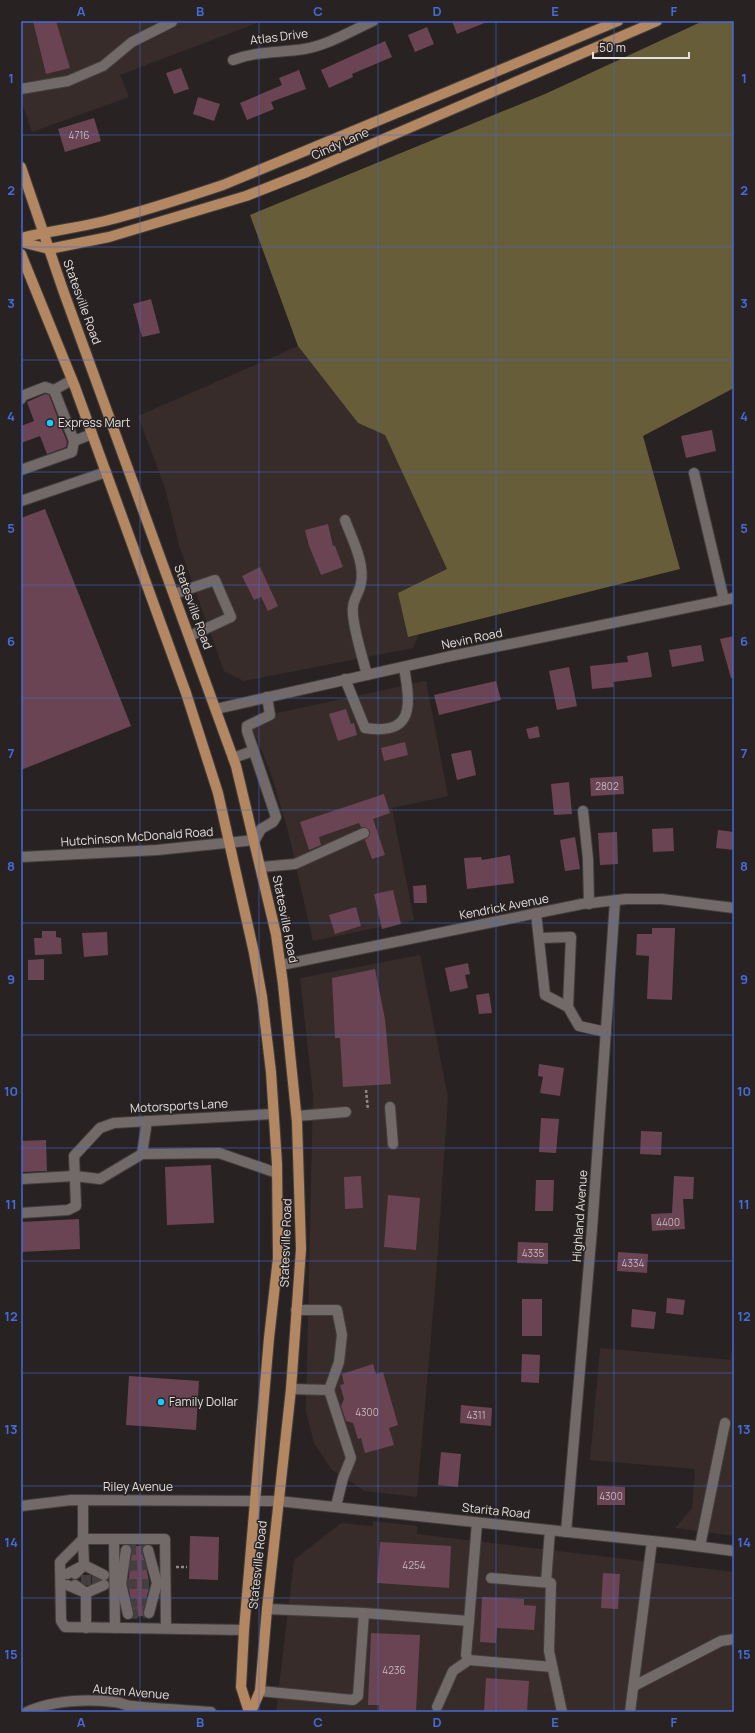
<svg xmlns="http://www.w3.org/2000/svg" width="755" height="1733" font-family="Manrope,sans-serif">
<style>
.built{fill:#382c2a}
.forest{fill:#675d38}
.building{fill:#6a4452}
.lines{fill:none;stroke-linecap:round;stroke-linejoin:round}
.minor-tunnel{stroke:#443f3e;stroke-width:10;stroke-dasharray:10 5;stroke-linecap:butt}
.minor-casing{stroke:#433f3e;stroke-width:12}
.major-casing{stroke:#433f3e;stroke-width:12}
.path{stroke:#8c8887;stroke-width:2.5;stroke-dasharray:3 2;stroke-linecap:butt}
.minor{stroke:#716a69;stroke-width:10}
.major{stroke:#b38761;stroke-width:10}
.grid{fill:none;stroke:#456bd9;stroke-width:1;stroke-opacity:0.55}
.poi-dot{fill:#19cafc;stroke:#282322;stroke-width:1.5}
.labels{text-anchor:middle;stroke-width:3;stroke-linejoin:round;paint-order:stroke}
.number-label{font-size:10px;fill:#c5b8bb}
.street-label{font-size:12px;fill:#e3dfde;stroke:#282322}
.poi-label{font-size:12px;fill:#e3dfde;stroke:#282322;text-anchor:start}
.neatline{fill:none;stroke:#456bd9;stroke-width:1.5}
.grid-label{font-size:13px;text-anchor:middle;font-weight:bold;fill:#456bd9}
</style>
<rect width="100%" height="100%" fill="#282322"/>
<g class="built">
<path d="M21 21H262L120 75 129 97 32 132 21 99Z"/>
<path d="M298 346 358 423 385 435 447 569 413 648 244 681 224 671 179 545 165 488 138 416Z"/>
<path d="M426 681 448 796 392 808 414 920 313 941 288 831 271 774 249 719Z"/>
<path d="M420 955 448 1097 436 1277 417 1497 365 1491 332 1470 314 1443 306 1411 313 1094 300 978Z"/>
<path d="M734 1330V1536L675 1528 692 1509 695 1469 590 1460 600 1348 731 1360Z"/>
<path d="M373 1521 417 1526V1534L734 1572V1712H276L294 1560 341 1523 373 1526Z"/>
</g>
<path class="forest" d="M703 21H734V388L643 436 680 569 408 637 398 593 447 569 385 435 358 423 298 346 250 215 545 94Z"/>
<g class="building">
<path d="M33 21H56L70 68 46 74Z"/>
<path d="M452 21H487V22L457 34Z"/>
<path d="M427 27 434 44 415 52 408 35Z"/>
<path d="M385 41 392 57 352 74 353 77 329 88 321 70Z"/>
<path d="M181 68 189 89 174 94 166 73Z"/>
<path d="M299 70 306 89 271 102 274 109 247 120 240 103 282 85 279 78Z"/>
<path d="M198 97 220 104 214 121 193 114Z"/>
<path d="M94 118 101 141 65 152 58 129Z"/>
<path d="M151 299 160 333 142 337 133 304Z"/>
<path d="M45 394 49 395 67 442 66 447 47 454 40 436 21 443V426L34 421 27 402Z"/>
<path d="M712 430 716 451 686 458 681 436Z"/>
<path d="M45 509 131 726 21 770V518Z"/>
<path d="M328 524 333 546H335L343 567 321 575 309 546 305 530Z"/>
<path d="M260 567 278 606 268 611 261 597 254 600 242 576Z"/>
<path d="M734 636V678H731L720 639Z"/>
<path d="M701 645 704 661 672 667 669 650Z"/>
<path d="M648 652 652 677 613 682 614 687 592 689 590 666 628 662 627 656Z"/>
<path d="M569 667 577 706 557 710 549 671Z"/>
<path d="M496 681 501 700 439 715 434 695Z"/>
<path d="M346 709 351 724 354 723 357 735 338 741 329 714Z"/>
<path d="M538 726 540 737 529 739 526 729Z"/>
<path d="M405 742 408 755 384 761 381 748Z"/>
<path d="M471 750 476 775 457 780 451 754Z"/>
<path d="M623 776 624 794 591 796 590 778Z"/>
<path d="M569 782 572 814 554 815 551 784Z"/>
<path d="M384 794 390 813 373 819 385 855 372 859 365 840 369 836 370 831 365 827H361L359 823 319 837 321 845 309 850 300 822Z"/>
<path d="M673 828 674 851 653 852 652 829Z"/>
<path d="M718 830 734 832V850L716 848Z"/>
<path d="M617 832 618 864 600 865 598 833Z"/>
<path d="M575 837 580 869 565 871 560 840Z"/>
<path d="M510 855 514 883 467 889 464 858 481 857 482 860Z"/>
<path d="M426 885 427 903H414L413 886Z"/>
<path d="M393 890 401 924 382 929 374 894Z"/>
<path d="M356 907 361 926 335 934 329 915Z"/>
<path d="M652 928H675L672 1000 647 999 649 956 636 955 637 934H652Z"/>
<path d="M42 931H56V937L61 938 62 954 35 955 34 938H42Z"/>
<path d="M107 932 108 955 84 957 82 933Z"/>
<path d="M44 959V980H28V960Z"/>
<path d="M468 963 470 974 465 975 468 988 450 992 445 968Z"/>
<path d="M375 969 385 1019 391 1084 343 1087 340 1038H335L332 978Z"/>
<path d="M489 993 492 1013 479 1014 476 995Z"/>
<path d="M539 1064 564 1068 560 1096 540 1093 543 1077 538 1076Z"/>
<path d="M541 1118 559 1119 556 1153 539 1152Z"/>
<path d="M641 1131 662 1132 661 1155 640 1154Z"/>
<path d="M46 1140 47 1171 21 1172V1141Z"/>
<path d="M211 1165 214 1223 167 1225 165 1167Z"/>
<path d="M361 1176 363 1208 345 1209 344 1177Z"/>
<path d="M674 1176 694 1177 693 1199H683L685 1229 652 1231 651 1214 672 1213Z"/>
<path d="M536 1180H554L553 1211H535Z"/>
<path d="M388 1195 420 1198 416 1250 384 1247Z"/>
<path d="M79 1219 80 1249 21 1252V1222Z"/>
<path d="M518 1242 548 1243V1264L517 1263Z"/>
<path d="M618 1252 648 1254 647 1273 617 1271Z"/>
<path d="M667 1298 685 1300 683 1315 666 1313Z"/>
<rect x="522" y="1299" width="20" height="37"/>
<path d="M632 1309 656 1312 654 1329 631 1327Z"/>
<path d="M522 1354 540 1355 539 1383 521 1382Z"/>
<path d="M373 1364 376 1374 383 1372 398 1425 389 1428 394 1445 365 1453 361 1438 358 1439 353 1423 346 1421 341 1406 344 1399 340 1385 344 1384 342 1374Z"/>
<path d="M129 1376 199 1381 196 1430 126 1425Z"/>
<path d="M461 1405 492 1408 491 1426 460 1423Z"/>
<path d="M441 1452 461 1454 458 1487 438 1485Z"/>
<path d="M597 1486 625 1487V1505H597Z"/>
<path d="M190 1536 219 1537 218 1580 189 1579Z"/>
<path d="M380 1542 451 1546 449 1588 377 1583Z"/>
<path d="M131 1546H143L142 1551 148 1576 149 1588 143 1611 144 1616 134 1617 128 1584 132 1551Z"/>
<path d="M603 1573 620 1574 618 1609 601 1608Z"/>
<path d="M482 1597 524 1599V1605L536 1606 534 1630 497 1628 496 1643 480 1642Z"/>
<path d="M371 1633 420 1635 416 1712H379V1705H368Z"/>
<path d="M486 1678 529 1681 527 1712H484Z"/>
</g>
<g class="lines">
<g class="minor-tunnel">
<path d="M126 1550H148"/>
<path d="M127 1566 148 1565"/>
<path d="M97 1574V1585"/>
<path d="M86 1575V1585"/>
<path d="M127 1584H149"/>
<path d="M127 1603 149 1602"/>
<path d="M128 1614 149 1613"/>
</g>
<defs>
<g id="minor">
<path d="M233 60C256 51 279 53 304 49 328 45 351 31 373 21"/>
<path d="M21 89 68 81 103 66 132 42 172 22"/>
<path d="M21 399 22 396 45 387 54 390"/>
<path d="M74 441 92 434"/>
<path d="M21 470 72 452 74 441 54 390 72 380"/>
<path d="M694 473 724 600"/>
<path d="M21 501 106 472"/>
<path d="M345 520C352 539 365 563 361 583 359 595 351 600 353 615 355 635 362 655 367 675"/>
<path d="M174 594 215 580 231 617 190 636"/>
<path d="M345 679 365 728C416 736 410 703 404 667"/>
<path d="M216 709 451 656 734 598"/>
<path d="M233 758 253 751"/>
<path d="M583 811 588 859 589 904"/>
<path d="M21 857 157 850 255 840 261 829 273 822 276 817 247 731V726L270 715 267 697"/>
<path d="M261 867 295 864 364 833"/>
<path d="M536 913 545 995 568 1007 579 1026 606 1032"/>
<path d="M540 938 571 937 568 1007"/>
<path d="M281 965 582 904 626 899H662L734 908"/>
<path d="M390 1107 393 1144"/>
<path d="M297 1116 346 1112"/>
<path d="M142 1154 219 1153 277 1173"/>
<path d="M21 1179 74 1176 100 1179 142 1154 147 1121"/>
<path d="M21 1213 68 1210 76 1206 74 1156 100 1128 114 1123 273 1114"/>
<path d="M296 1310H337L342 1335 339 1362 329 1390"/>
<path d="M291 1389 329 1390 351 1458 343 1478 336 1506"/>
<path d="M83 1500V1539L60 1562 61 1621 65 1627 244 1630"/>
<path d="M21 1506 71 1500 278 1501 680 1544 734 1551"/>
<path d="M566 1532 592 1229 615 901"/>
<path d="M114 1539 115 1628"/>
<path d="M700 1546 725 1423"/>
<path d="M126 1550 121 1584 128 1614"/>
<path d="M148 1550 157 1583 149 1613"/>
<path d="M67 1574 84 1565 75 1574"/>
<path d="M104 1575 84 1565 83 1539H165L166 1628"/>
<path d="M491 1578 551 1583 549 1651 562 1712"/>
<path d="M546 1582 550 1530"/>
<path d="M67 1585 86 1593 75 1585"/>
<path d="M267 1609 364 1613"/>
<path d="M469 1621 466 1655 469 1660 552 1667"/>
<path d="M86 1628V1593L104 1585"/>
<path d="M634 1686 721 1641 734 1639"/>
<path d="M260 1691 353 1700 358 1696 364 1613 469 1621 477 1523"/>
<path d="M437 1707 453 1671 469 1660"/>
<path d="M27 1712C54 1700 85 1699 114 1702 120 1702 126 1706 132 1706 158 1709 185 1710 211 1712"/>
<path d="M630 1712 652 1541"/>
</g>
<g id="major">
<path d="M21 167 63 290 236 766 276 934 283 984 297 1122 301 1249 291 1389 267 1609 260 1691 251 1712"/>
<path d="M21 238C49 231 77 228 105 221 145 211 184 198 223 185L618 21"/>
<path d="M21 242 49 249 109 237 246 196 307 172 657 21"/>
<path d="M21 254 75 387 186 693 218 793 254 953 262 997 271 1072 277 1164 278 1258 269 1338 244 1630 241 1687 249 1712"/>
</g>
</defs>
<use href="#minor" class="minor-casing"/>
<use href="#major" class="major-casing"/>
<g class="path">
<path d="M366 1090 368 1110"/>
<path d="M176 1567H187"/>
</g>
<use href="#minor" class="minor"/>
<use href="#major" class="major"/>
</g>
<path class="grid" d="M140 21V1712M259 21V1712M378 21V1712M496 21V1712M614 21V1712M21 135H734M21 247H734M21 360H734M21 472H734M21 585H734M21 698H734M21 810H734M21 923H734M21 1035H734M21 1148H734M21 1261H734M21 1373H734M21 1486H734M21 1598H734"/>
<g class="poi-dot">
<circle cx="50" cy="423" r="4"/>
<circle cx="161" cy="1402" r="4"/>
</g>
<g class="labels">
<g class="number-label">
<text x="79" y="139">4716</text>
<text x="607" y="790">2802</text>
<text x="668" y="1226">4400</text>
<text x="533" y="1257">4335</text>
<text x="633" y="1267">4334</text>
<text x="367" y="1416">4300</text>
<text x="476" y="1419">4311</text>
<text x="611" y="1500">4300</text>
<text x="414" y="1569">4254</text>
<text x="394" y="1674">4236</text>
</g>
<g class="street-label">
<text transform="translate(279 37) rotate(-7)" y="4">Atlas Drive</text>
<text transform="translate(340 144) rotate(-24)" y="4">Cindy Lane</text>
<text transform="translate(82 302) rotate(70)" y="4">Statesville Road</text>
<text transform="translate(193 607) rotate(70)" y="4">Statesville Road</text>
<text transform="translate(472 639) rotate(-12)" y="4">Nevin Road</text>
<text transform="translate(137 837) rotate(-4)" y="4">Hutchinson McDonald Road</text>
<text transform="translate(504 907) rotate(-11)" y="4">Kendrick Avenue</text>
<text transform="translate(285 919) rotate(79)" y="4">Statesville Road</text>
<text transform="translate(179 1106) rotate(-3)" y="4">Motorsports Lane</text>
<text transform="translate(580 1216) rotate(-86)" y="4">Highland Avenue</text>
<text transform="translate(286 1243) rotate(-88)" y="4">Statesville Road</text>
<text x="138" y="1491">Riley Avenue</text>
<text transform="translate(496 1511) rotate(6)" y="4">Starita Road</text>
<text transform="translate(258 1565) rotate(-84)" y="4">Statesville Road</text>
<text transform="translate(131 1692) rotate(5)" y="4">Auten Avenue</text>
</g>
<g class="poi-label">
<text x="58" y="427">Express Mart</text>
<text x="169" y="1406">Family Dollar</text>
</g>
</g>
<rect width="755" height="1733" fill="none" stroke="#282322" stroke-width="44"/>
<path d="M593 52v6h96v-6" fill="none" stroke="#e3dfde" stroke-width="2"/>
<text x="599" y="52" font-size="12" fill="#e3dfde" stroke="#282322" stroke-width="3" paint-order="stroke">50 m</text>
<rect x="22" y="22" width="711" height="1689" class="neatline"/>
<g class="grid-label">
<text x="81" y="16">A</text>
<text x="200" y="16">B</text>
<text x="318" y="16">C</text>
<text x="437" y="16">D</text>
<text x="555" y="16">E</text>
<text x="674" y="16">F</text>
<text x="11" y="83">1</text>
<text x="744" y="83">1</text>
<text x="11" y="195">2</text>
<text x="744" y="195">2</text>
<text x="11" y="308">3</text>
<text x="744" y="308">3</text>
<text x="11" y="421">4</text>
<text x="744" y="421">4</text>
<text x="11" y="533">5</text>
<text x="744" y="533">5</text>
<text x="11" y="646">6</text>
<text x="744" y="646">6</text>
<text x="11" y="758">7</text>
<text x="744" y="758">7</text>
<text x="11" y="871">8</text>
<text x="744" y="871">8</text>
<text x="11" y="984">9</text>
<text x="744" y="984">9</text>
<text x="11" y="1096">10</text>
<text x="744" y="1096">10</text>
<text x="11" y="1209">11</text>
<text x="744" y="1209">11</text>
<text x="11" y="1321">12</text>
<text x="744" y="1321">12</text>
<text x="11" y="1434">13</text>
<text x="744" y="1434">13</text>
<text x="11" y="1547">14</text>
<text x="744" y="1547">14</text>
<text x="11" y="1659">15</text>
<text x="744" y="1659">15</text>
<text x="81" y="1727">A</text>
<text x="200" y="1727">B</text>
<text x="318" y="1727">C</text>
<text x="437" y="1727">D</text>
<text x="555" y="1727">E</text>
<text x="674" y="1727">F</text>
</g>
</svg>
